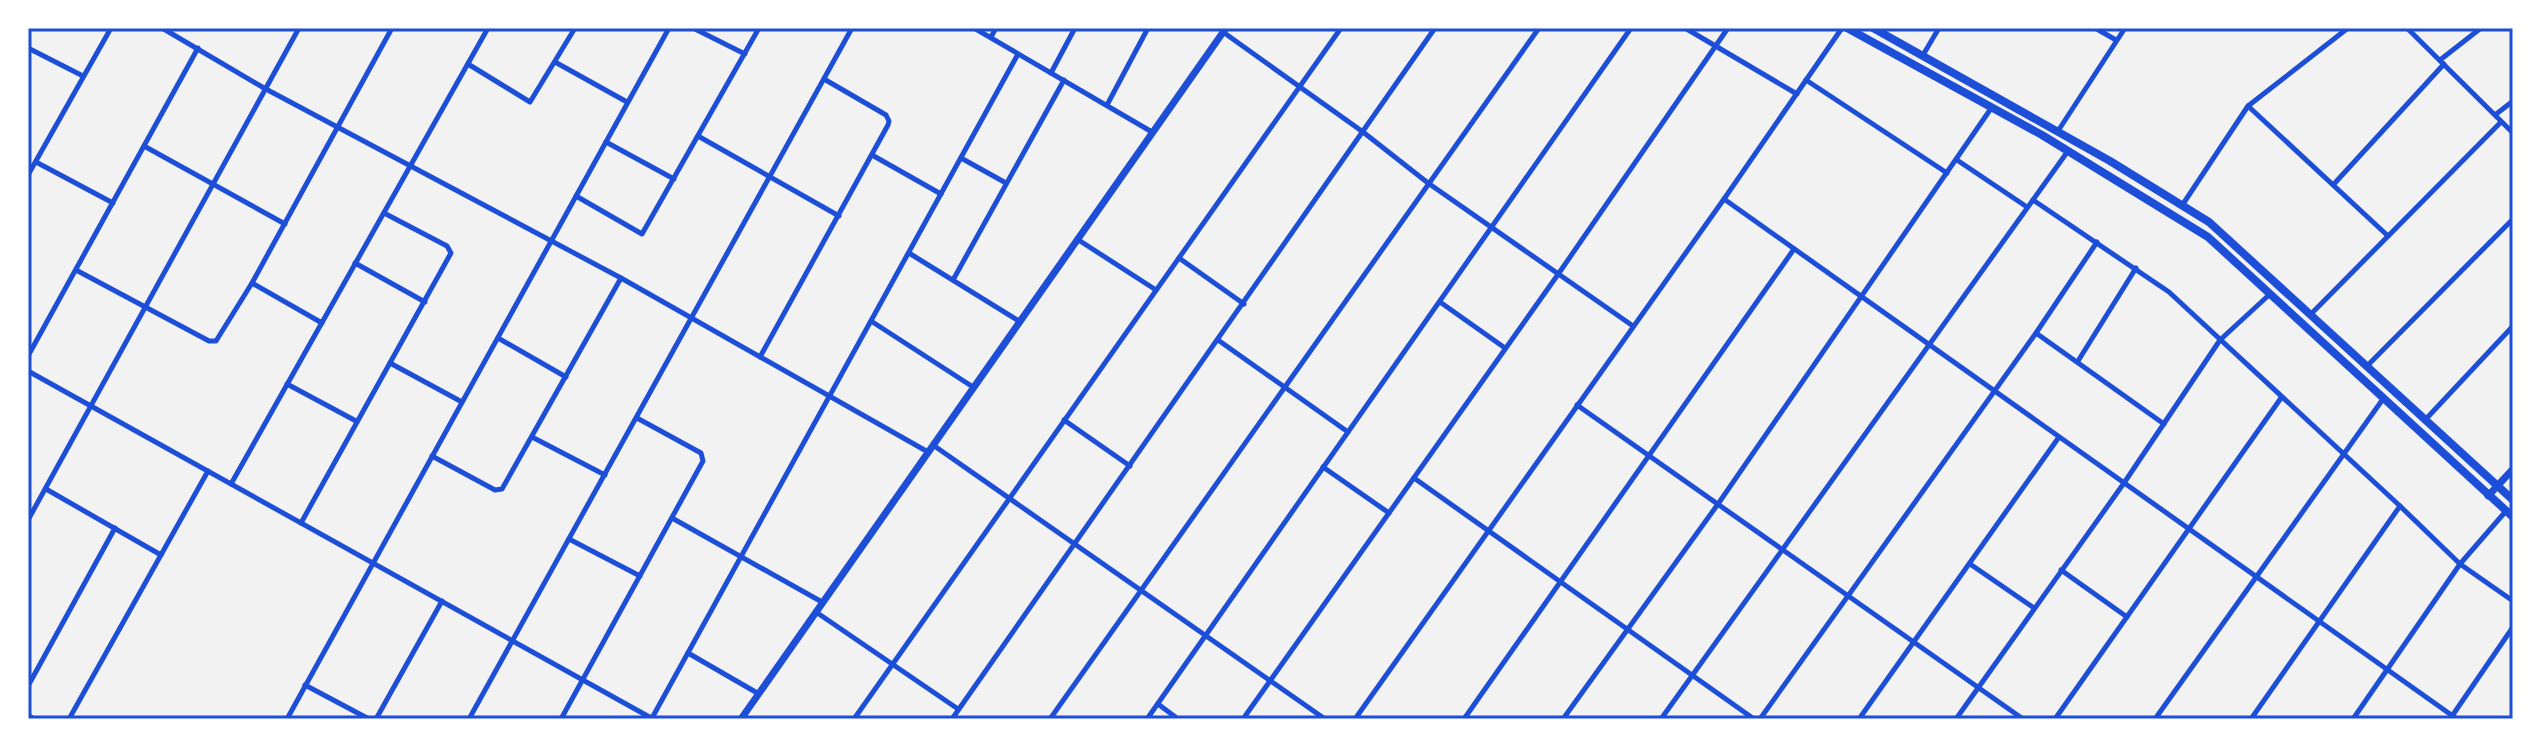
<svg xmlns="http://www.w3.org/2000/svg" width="2541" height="747" font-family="'Exo 2',sans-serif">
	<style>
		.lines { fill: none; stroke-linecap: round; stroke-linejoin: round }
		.minor { stroke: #1d4ed8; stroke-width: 5 }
		.tertiary { stroke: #1d4ed8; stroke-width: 7 }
		.secondary { stroke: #1d4ed8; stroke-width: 8 }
		.neatline { fill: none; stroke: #1d4ed8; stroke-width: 3 }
	</style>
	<rect width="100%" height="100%" fill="#f2f2f2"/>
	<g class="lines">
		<g class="minor">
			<path d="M162,28L264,88L621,278L928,452"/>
			<path d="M693,28L745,54"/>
			<path d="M974,28L1152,132"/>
			<path d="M1685,28L1797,94"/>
			<path d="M2095,28L2116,40"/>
			<path d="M2407,28L2513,133"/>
			<path d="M1223,32L1363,132L1428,183L1633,326"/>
			<path d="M991,37L996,28"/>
			<path d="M28,48L83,76"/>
			<path d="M1923,55L1939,28"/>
			<path d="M2440,60L2481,28"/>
			<path d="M555,62L627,102"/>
			<path d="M468,64L530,102L575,28"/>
			<path d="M1051,73L1075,28"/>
			<path d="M1806,80L1947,173"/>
			<path d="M1107,105L1148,28"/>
			<path d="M2248,106L2388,236"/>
			<path d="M2495,115L2513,101"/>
			<path d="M2058,131L2125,28"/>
			<path d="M698,136L839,216"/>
			<path d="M606,142L674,179"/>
			<path d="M144,146L285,224"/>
			<path d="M872,155L941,194"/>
			<path d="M961,158L1006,183"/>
			<path d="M1957,160L2027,207"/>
			<path d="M36,162L113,203"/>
			<path d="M28,175L111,28"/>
			<path d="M2333,185L2444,64"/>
			<path d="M576,196L642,234L759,28"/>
			<path d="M1724,199L2457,719"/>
			<path d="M2033,200L2169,292L2400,506L2251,719"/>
			<path d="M2183,204L2248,106L2348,28"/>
			<path d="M1077,239L1156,290"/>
			<path d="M909,253L1019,321"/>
			<path d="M1179,258L1244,304"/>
			<path d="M355,263L425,302"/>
			<path d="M76,270L209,341H216L252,283L392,28"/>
			<path d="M953,280L1064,80"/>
			<path d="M252,283L322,323"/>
			<path d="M1440,302L1505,348"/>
			<path d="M2311,314L2501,122"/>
			<path d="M871,321L973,387"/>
			<path d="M2036,333L2164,424"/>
			<path d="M498,338L566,377"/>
			<path d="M1218,340L1348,432"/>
			<path d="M28,356L198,48"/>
			<path d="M760,357L888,125L889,121L886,115L824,79"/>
			<path d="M2078,361L2136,268"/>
			<path d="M390,363L462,402"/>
			<path d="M2367,366L2513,219"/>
			<path d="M28,371L653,719"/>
			<path d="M287,384L356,421"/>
			<path d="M1577,405L2023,719"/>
			<path d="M1064,420L1130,466"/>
			<path d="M2425,420L2513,326"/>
			<path d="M532,437L605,475"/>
			<path d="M933,445L1325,719"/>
			<path d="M432,456L495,490L502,489L621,278"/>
			<path d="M1323,467L1389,513"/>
			<path d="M1414,478L1754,719"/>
			<path d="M231,484L488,28"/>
			<path d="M46,489L161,555"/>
			<path d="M2400,506L2460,564L2513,601"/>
			<path d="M672,518L822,602"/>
			<path d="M28,520L299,28"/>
			<path d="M301,523L451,253L447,246L384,213"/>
			<path d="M569,539L640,576"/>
			<path d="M1970,564L2034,608"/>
			<path d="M2061,570L2127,617"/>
			<path d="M816,612L958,709"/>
			<path d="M688,653L759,694"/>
			<path d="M305,685L369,719"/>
			<path d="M28,686L115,528"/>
			<path d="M1158,704L1178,719"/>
			<path d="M28,715L34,719"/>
			<path d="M652,718L1018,54"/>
			<path d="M69,719L208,471"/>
			<path d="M287,719L669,28"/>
			<path d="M376,719L442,601"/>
			<path d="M469,719L852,28"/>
			<path d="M561,719L703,461L701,453L637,418"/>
			<path d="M854,719L1341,28"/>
			<path d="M952,719L1435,28"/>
			<path d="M1050,719L1539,28"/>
			<path d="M1147,719L1631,28"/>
			<path d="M1243,719L1559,273L1728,28"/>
			<path d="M1355,719L1724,199L1842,28"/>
			<path d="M1464,719L1794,249"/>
			<path d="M1563,719L1718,504L1992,107"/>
			<path d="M1661,719L2068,151"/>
			<path d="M1760,719L2036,333L2097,242"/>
			<path d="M1859,719L2059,437"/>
			<path d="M1956,719L2124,483L2220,340L2270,294"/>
			<path d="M2055,719L2281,398"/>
			<path d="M2155,719L2383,399"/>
			<path d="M2353,719L2460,564L2506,511"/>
			<path d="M2450,719L2513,627"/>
		</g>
		<g class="tertiary">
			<path d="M2488,496L2513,469"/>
			<path d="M741,719L1226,28"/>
		</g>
		<g class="secondary">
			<path d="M1847,28L2042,135L2208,237L2513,517"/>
			<path d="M1873,28L2110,161L2209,222L2513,500"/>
		</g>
	</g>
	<rect width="2541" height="747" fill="none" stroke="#ffffff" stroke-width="60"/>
	<rect x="30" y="30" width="2481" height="687" class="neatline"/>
</svg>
